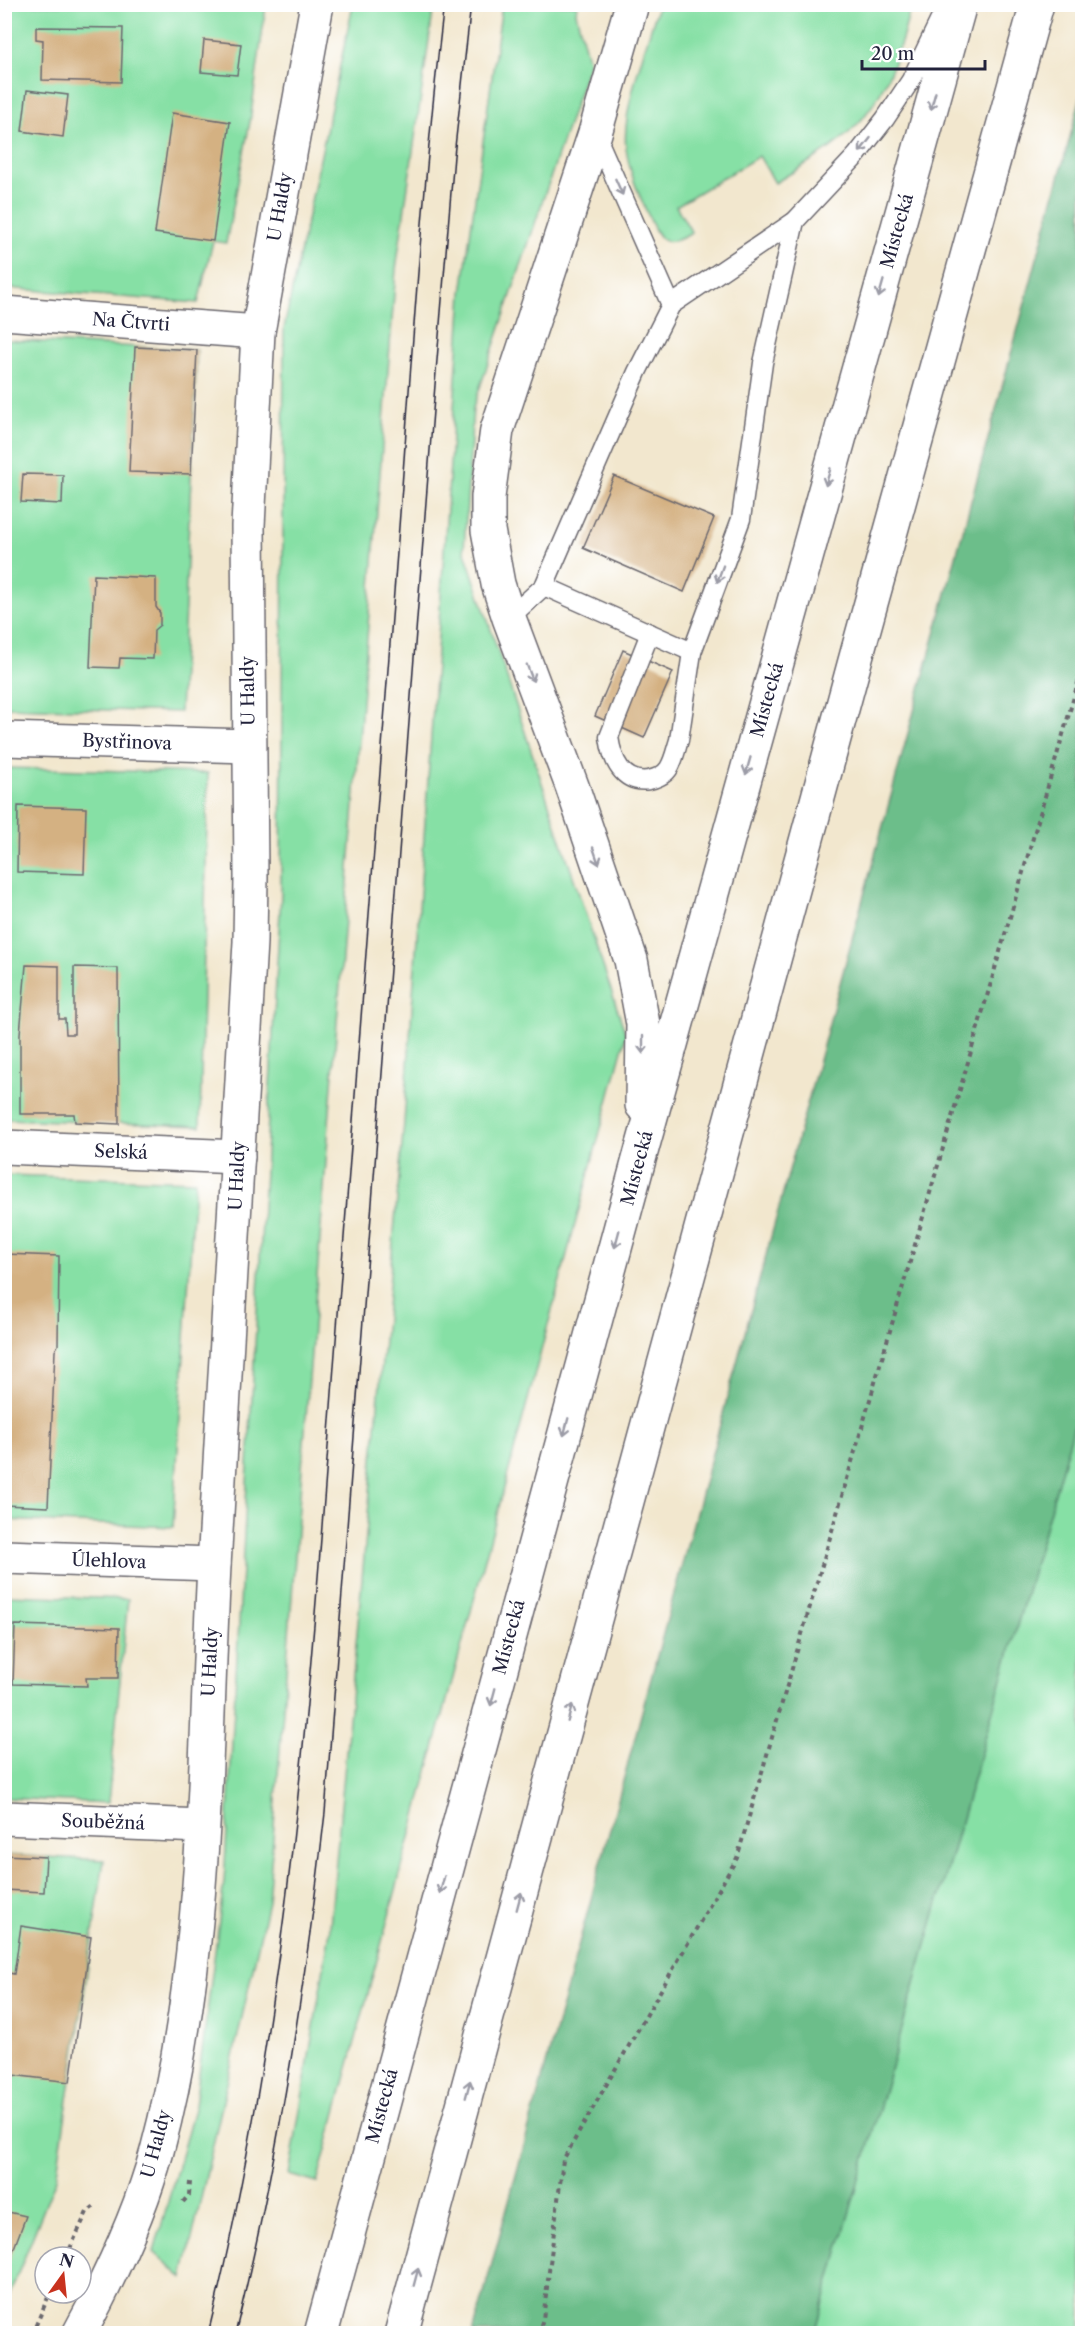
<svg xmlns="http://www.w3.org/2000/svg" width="1087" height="2338" font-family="'Libre Caslon Text',serif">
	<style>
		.green { fill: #86e0a5; stroke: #548170; stroke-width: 1.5 }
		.forest { fill: #6cbe8a; stroke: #477062; stroke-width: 1.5 }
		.building { fill: #d4b182 }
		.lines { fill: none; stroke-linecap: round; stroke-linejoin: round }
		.lane-casing { stroke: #6b676e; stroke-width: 21 }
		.street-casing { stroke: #6b676e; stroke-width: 36 }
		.highway-casing { stroke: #6b676e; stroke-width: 36 }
		.path { stroke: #6b676e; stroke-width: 4; stroke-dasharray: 4.5 4.5; stroke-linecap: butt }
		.lane { stroke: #fff; stroke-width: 18 }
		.street { stroke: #fff; stroke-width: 33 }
		.highway { stroke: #fff; stroke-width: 33 }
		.tram { stroke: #22223b; stroke-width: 1.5 }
		.oneway { stroke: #9c9ca7 }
		.labels { text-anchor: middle; stroke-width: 4.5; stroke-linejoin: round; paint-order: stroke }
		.street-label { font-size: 18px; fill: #22223b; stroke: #fff }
	</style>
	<rect width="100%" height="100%" fill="#fff"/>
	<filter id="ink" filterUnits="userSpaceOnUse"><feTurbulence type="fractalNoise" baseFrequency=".0167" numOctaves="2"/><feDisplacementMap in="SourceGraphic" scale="12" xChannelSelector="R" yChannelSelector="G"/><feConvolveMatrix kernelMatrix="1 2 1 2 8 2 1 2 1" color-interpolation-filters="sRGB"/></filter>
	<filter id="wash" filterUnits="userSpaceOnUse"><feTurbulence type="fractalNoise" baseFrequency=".008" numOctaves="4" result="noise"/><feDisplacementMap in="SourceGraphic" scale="24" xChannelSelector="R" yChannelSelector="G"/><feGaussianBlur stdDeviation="1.35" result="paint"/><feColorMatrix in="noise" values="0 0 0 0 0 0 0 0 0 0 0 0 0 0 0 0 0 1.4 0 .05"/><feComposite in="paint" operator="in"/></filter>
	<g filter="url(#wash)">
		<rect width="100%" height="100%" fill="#f2e7ce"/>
		<g class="green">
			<path d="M4,5H266L250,122L226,243L213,241L198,303L5,288Z"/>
			<path d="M353,5H434L396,269L268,1902L183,2278L154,2252L195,2105L224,1882L281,894L284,328Z"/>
			<path d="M502,5H577L576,13L589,63L473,408L464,549L626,1035L317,2183L289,2175L329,1937L404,1123L462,293Z"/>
			<path d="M658,5V4L911,5C902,44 890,85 863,118C840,146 805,164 775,183L759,156L676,206L692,233C666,248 660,244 649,217C639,195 629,172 626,148C621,111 648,42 658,5Z"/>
			<path d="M5,340L197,350L180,712L5,707Z"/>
			<path d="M5,768L208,773L200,1126L5,1119Z"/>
			<path d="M5,1175L195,1181L173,1527L5,1520Z"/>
			<path d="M1082,1398V2333H815Z"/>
			<path d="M5,1595L128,1599L108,1803L5,1798Z"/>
			<path d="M5,1855L104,1860L56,2179L5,2306Z"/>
		</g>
		<path class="forest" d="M1082,93V1398L815,2333H473Z"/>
		<g id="blocks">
			<g class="building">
				<path d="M36,27L123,28L121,82L42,80L43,40L36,39Z"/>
				<path d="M204,40L241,44L237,75L201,72Z"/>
				<path d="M27,90L68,95L63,137L22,131Z"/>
				<path d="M172,113L230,122L213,241L155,233Z"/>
				<path d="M135,347L197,350L191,474L129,472Z"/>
				<path d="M23,474L63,475L62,504L21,502Z"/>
				<path d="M614,476L714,518L684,592L583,548Z"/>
				<path d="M94,575L156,578V607L160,613V625L154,630L153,659L120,658L119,668L90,667Z"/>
				<path d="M623,650L673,672L644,738L595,716Z"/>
				<path d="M18,806L86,808L84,874L17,872Z"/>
				<path d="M26,965L59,966V1019H65L66,1034H74V967L118,968L119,1124L75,1122L74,1114H20V1034Z"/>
				<path d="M4,1254L59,1256L58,1345L55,1351L48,1507L4,1505Z"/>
				<path d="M15,1625L119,1628L118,1678H86L87,1686L13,1684Z"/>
				<path d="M4,1855L46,1857L44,1892L4,1890Z"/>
				<path d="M21,1926L91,1937L70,2082L4,2074V1972L14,1974Z"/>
				<path d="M4,2211L26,2216L5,2272H4Z"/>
			</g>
		</g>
	</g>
	<g filter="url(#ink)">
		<use href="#blocks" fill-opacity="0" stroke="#6b676e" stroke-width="1.5"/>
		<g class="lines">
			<g class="lane-casing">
				<g id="lane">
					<path d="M595,133L671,305"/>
					<path d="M544,586L692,652"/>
					<path d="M509,618L544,586L637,372L671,305L795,221L856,156L885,119L911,80L946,7"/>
					<path d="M650,633L609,737C612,759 622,784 649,780C657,778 665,775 669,768C674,760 676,749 679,740L692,652L741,519L763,363L795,221"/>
				</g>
			</g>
			<g class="street-casing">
				<g id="street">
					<path d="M4,313L258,332"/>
					<path d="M4,739L249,746"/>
					<path d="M4,1147L238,1157"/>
					<path d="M4,1557L214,1564"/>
					<path d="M4,1818L202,1826"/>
					<path d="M79,2334C110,2277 140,2214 157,2151C208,1961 204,1760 214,1566C225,1358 237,1150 250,942L251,877L248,526L258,332L317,4"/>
				</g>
			</g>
			<g class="highway-casing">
				<g id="highway">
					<path d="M632,4L595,133L497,430L488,497V530L498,584L509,618L572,786L631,960L643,1024L642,1105"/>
					<path d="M321,2334L638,1163L960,4"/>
					<path d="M401,2334L858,650L1037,4"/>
				</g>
			</g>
			<g class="path">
				<path d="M183,2202L189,2195L190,2182"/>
				<path d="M66,2257L87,2212L97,2204"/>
				<path d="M32,2334L50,2293"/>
				<path d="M538,2334L543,2319L563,2160L737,1858L1082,669"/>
			</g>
			<use href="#lane" class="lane"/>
			<use href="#street" class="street"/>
			<use href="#highway" class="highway"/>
			<g class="tram">
				<path d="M208,2334C287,2016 310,1692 334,1366C353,1104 375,842 395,579C410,388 421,195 444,4"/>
				<path d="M235,2334C278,2162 305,1988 325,1813L436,372L454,156L471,4"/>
			</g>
		</g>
		<defs><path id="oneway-shaft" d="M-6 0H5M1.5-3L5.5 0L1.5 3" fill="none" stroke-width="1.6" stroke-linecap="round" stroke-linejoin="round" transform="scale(1.5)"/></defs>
		<g class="oneway">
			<use href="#oneway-shaft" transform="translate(933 101) rotate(106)"/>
			<use href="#oneway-shaft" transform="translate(865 145) rotate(128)"/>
			<use href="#oneway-shaft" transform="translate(619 187) rotate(66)"/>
			<use href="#oneway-shaft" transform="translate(881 289) rotate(106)"/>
			<use href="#oneway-shaft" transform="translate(828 477) rotate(106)"/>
			<use href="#oneway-shaft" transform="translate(720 574) rotate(110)"/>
			<use href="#oneway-shaft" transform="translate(530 673) rotate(69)"/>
			<use href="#oneway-shaft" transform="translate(748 766) rotate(106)"/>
			<use href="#oneway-shaft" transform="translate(596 856) rotate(71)"/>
			<use href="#oneway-shaft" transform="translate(643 1045) rotate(90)"/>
			<use href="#oneway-shaft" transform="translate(617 1239) rotate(105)"/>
			<use href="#oneway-shaft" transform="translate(566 1427) rotate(105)"/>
			<use href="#oneway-shaft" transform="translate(493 1697) rotate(105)"/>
			<use href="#oneway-shaft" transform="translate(570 1713) rotate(-75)"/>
			<use href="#oneway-shaft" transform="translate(442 1885) rotate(105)"/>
			<use href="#oneway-shaft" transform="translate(519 1901) rotate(-75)"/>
			<use href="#oneway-shaft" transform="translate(468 2089) rotate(-75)"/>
			<use href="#oneway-shaft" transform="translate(416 2277) rotate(-75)"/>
		</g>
	</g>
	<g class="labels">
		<g class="street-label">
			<text transform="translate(280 207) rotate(-80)" y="6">U Haldy</text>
			<text transform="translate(897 231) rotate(-74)" y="6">Místecká</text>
			<text transform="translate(131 322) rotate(4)" y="6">Na Čtvrti</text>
			<text transform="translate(248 691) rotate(-91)" y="6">U Haldy</text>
			<text transform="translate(767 700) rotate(-74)" y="6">Místecká</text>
			<text transform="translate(127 742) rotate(2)" y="6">Bystřinova</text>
			<text transform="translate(121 1152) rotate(2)" y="6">Selská</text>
			<text transform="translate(637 1168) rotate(-75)" y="6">Místecká</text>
			<text transform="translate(237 1176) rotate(-87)" y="6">U Haldy</text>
			<text transform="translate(109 1561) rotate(2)" y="6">Úlehlova</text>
			<text transform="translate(509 1637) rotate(-75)" y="6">Místecká</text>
			<text transform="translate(210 1662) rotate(-87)" y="6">U Haldy</text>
			<text transform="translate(103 1822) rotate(2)" y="6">Souběžná</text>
			<text transform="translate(382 2106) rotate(-75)" y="6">Místecká</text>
			<text transform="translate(156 2144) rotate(-75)" y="6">U Haldy</text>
		</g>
	</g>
	<rect width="1087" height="2338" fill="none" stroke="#fff" stroke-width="24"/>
	<g transform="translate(63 2275) rotate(15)"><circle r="28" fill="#ffffff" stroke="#a7a7b1" stroke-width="1.5"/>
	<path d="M0-4.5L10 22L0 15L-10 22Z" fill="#c8321e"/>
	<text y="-9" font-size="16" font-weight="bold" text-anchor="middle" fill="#22223b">N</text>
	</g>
	<path d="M862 60v9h123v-9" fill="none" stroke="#22223b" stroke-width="3"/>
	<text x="871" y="60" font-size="18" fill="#22223b" stroke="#ffffff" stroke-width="4.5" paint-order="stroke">20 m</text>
</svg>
